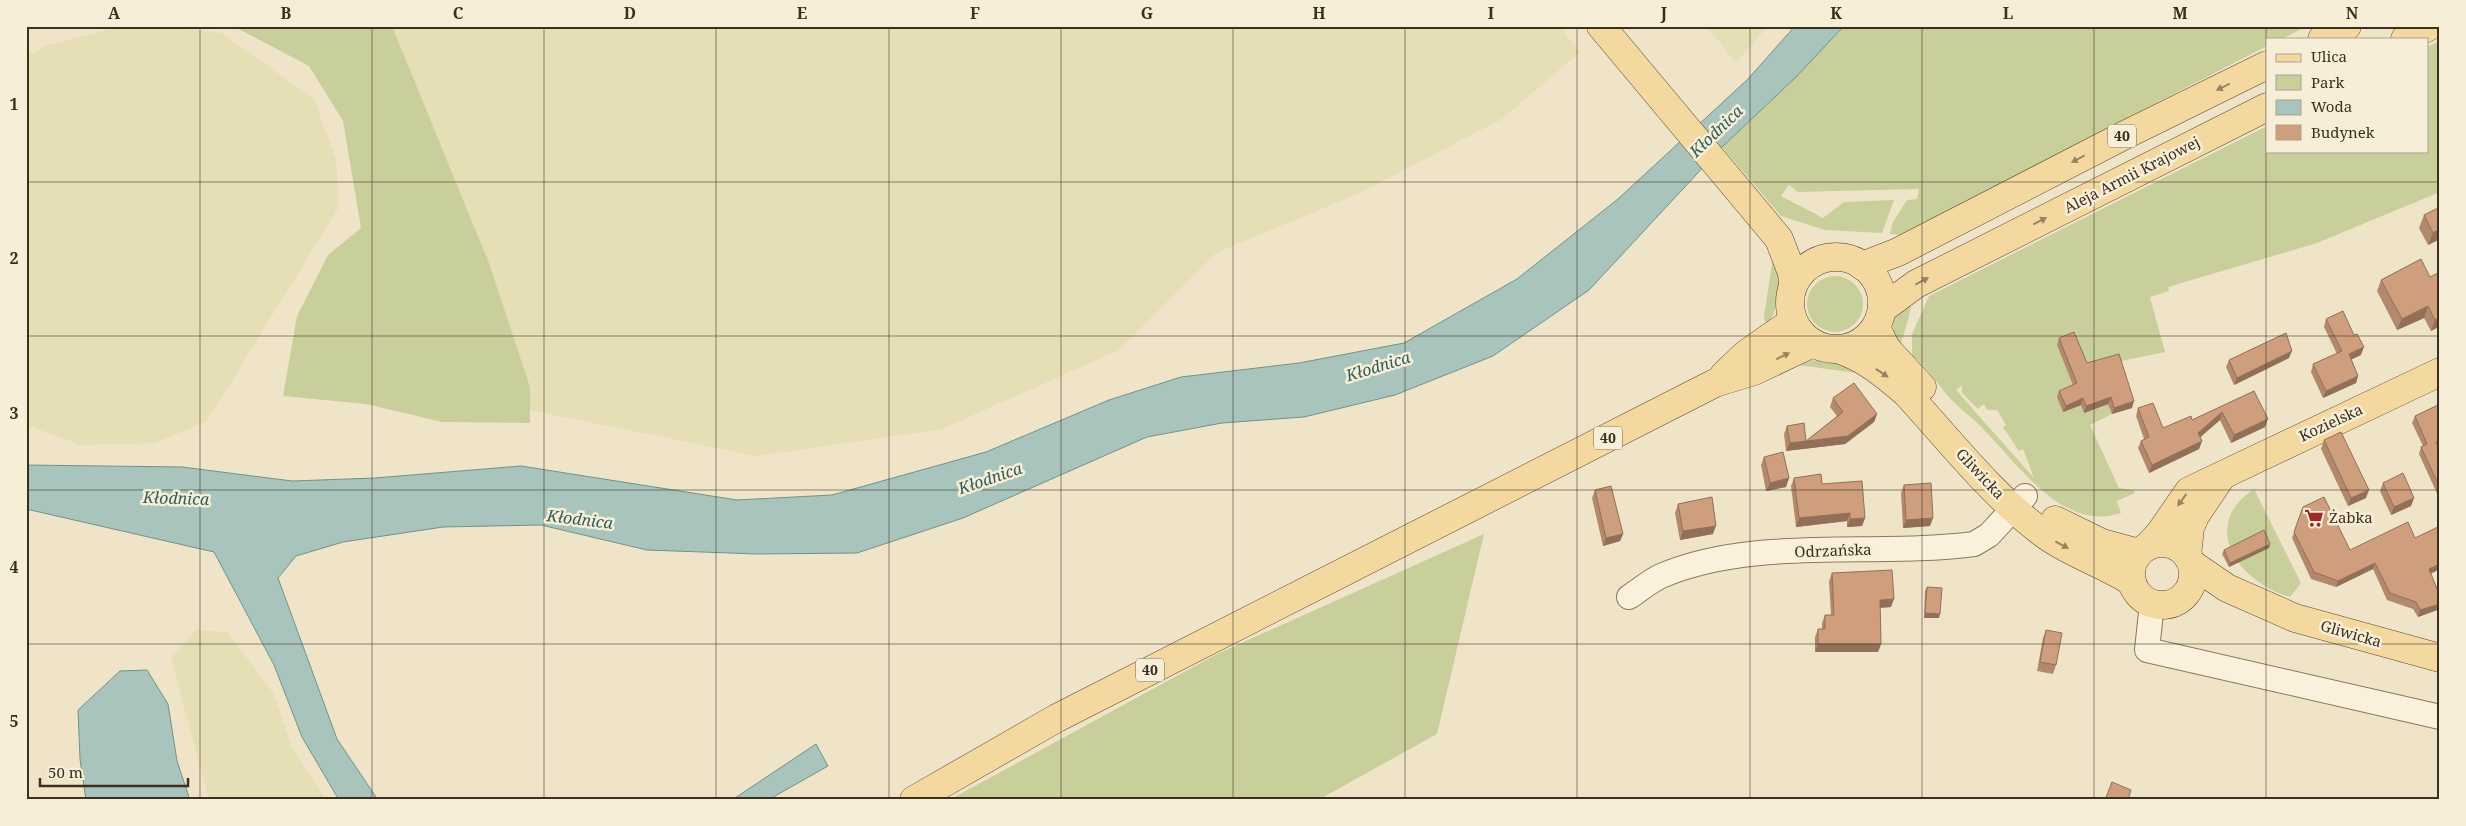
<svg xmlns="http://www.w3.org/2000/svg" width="2466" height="826" font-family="'Noto Serif',serif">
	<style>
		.farmland { fill: #e6deb5 }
		.green { fill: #c9cf9b; fill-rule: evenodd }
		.water { fill: #a9c4bc; stroke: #6f938a }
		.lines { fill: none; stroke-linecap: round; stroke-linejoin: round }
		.minor-casing { stroke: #8d765c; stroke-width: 26 }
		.major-casing { stroke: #5b4430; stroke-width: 29 }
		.minor { stroke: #faf1dc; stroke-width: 24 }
		.major { stroke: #f3d9a0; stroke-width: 28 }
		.wall { fill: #b2896c }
		.shaded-wall { fill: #916f58 }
		.building { fill: #cf9f7d; stroke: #916f58 }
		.oneway { fill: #988460 }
		.grid { fill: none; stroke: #3d2e20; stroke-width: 1; stroke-opacity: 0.55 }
		.labels { text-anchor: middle; stroke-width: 5; stroke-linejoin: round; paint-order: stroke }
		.shield { fill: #f7eed8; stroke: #756857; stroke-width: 1 }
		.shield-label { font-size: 14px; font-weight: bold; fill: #3d2e20 }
		.street-label { font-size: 15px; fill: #3d2e20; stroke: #f7eed8 }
		.poi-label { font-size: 15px; fill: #3d2e20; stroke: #f7eed8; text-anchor: start }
		.water-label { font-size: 16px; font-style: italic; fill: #2f5d5a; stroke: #f7eed8 }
		.neatline { fill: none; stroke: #3d2e20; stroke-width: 2 }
		.grid-label { font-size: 16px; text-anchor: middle; font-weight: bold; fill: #3d2e20 }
	</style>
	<rect width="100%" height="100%" fill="#f0e4c8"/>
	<g class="farmland">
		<path d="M123,26H161L222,33L314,99L336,159L339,207L207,421L155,443L81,445L26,425V56L48,45Z"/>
		<path d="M392,26H1559L1580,52L1502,119L1362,192L1216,253L1119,350L942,429L756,456L529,410L530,387L489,263Z"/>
		<path d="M1707,26H1768L1736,63Z"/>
		<path d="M196,630L227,632L274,694L292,748L326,800H209L171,658Z"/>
	</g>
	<g class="green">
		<path d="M233,26H392L489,263L530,387V423L442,422L366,404L283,396L297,316L328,255L361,228L343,121L309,66Z"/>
		<path d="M1844,26H2307L2282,39H2267V46L1900,235L1890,234L1893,222L1907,200L1917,199L1919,189L1798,192L1789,185L1781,196L1823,218L1844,202L1894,200L1882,233L1825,230L1781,216L1722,147L1790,83Z"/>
		<path d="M2440,41V192L2317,243L2168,287L2169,291L2150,297L2165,352L2098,366L2112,414L2090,425L2119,488L2133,490L2135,493L2117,501L2121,513C2064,532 2021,468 1986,432C1974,418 1959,409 1947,395C1940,386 1921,360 1912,356V334L1929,296L2267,126V151H2427V47ZM1962,385V393L1978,409L1984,404L1987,410H1997L2006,425L2003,427L2019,451L2023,449L2034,478L1956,390Z"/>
		<path d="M1773,258L1780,266C1779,285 1779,312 1766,326L1764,316Z"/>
		<circle cx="1835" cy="304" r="28"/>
		<path d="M1911,304C1912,310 1902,339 1900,347C1894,334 1891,327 1895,313Z"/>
		<path d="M1801,359L1859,365L1873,375L1797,365Z"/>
		<path d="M2254,489L2301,583L2290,597C2239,583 2198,526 2254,489Z"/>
		<path d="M1484,534L1437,734L1318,800H949L1217,654Z"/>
	</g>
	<g class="water">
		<path d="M1795,26H1844L1795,78L1722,147L1589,290L1493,356L1395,395L1304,417L1222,423L1147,437L963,518L857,553L757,554L647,550L541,525L443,527L343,542L296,556L278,578L337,739L378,800H339L302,737L274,665L214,552L26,509V465L182,467L292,481L375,478L521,466L737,500L832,495L986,452L1109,400L1181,377L1299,363L1404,343L1517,279L1618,199L1748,79Z"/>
		<path d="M147,670L168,704L177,761L190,800H86L80,759L78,710L120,671Z"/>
		<path d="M816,744L828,766L768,800H732Z"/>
	</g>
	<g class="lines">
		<g class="minor-casing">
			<g id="minor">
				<path d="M1629,597C1640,590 1650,581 1661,576C1753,536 1874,557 1974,544L1989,535L2025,496"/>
				<path d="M2152,603L2147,650L2440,717"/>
			</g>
		</g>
		<g class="major-casing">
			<g id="major">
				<path d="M1601,26L1779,239L1792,273L1793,284"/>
				<path d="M2322,39L2347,26"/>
				<path d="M2405,39L2430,26"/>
				<circle cx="1836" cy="303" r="46"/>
				<path d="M1862,266L1898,252L2123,136L2267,65"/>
				<path d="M1882,309L1916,284L2267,107"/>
				<path d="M1876,327L1886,348L1922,387"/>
				<path d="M1840,350C1865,358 1886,376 1906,393C1951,442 1994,498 2048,537C2074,555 2106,565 2132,582"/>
				<path d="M1724,375L1746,354L1793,321"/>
				<path d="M2055,520L2102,543L2139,553"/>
				<circle cx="2162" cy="574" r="31"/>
				<path d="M2148,546L2160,533L2189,491L2440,372"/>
				<path d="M2187,556L2190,528L2195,516L2222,476"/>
				<path d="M2192,564L2227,588L2295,618L2440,658"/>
				<path d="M914,800L1057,718L1715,383L1754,371L1813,343"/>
			</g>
		</g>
		<use href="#minor" class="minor"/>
		<use href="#major" class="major"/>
	</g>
	<g class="wall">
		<path d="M2440,207V239L2428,245L2419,228L2424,215Z"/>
		<path d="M2421,259L2440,326L2431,331L2424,318L2397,330L2377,291L2381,280Z"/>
		<path d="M2326,319L2361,355L2351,359L2358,376L2356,383L2323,398L2311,372L2313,364L2337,354L2324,327Z"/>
		<path d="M2059,338L2087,363L2132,408L2112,414L2108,404L2084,413L2081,405L2063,412L2057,397L2059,391L2073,385L2057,345Z"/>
		<path d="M2289,358L2234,385L2226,367L2229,360Z"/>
		<path d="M2254,391L2265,427L2231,443L2220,420L2200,437L2202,441L2199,449L2149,473L2138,448L2141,441L2144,439L2136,416L2138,408L2163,428L2192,420Z"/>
		<path d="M1833,398L1877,414L1874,422L1845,444L1786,451L1784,434L1787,426L1806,441L1837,416L1830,407Z"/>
		<path d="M2440,404V446L2438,447L2440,451V500L2419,454L2421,447L2423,446L2412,423L2415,416Z"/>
		<path d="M2324,440L2366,498L2348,506L2321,449Z"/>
		<path d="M1764,457L1789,478L1786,487L1766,491L1761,465Z"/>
		<path d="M1794,478L1822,484L1865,518L1862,526L1847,527V521L1796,527L1791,486Z"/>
		<path d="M2383,483L2414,498L2411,506L2391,515L2380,491Z"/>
		<path d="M1904,485L1930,526L1903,528L1901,493Z"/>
		<path d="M1595,490L1623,534L1620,541L1603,546L1592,498Z"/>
		<path d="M1678,504L1713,534L1680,540L1675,513Z"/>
		<path d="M2303,507L2350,550L2415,538L2440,569L2430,574L2440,596V609L2418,617L2413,609L2387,600L2373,569L2336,587L2311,579L2292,538Z"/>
		<path d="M2270,544L2269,548L2229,567L2222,554L2224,550Z"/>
		<path d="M1832,573L1891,607L1880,608L1881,644L1878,652H1815V637L1818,629H1822V623L1825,615H1831L1829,581Z"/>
		<path d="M1927,587L1939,618H1924L1925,591Z"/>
		<path d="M2046,630L2056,665L2053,674L2037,671L2043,638Z"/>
	</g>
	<g class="shaded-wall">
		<path d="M2440,229V239L2428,245L2433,233Z"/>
		<path d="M2428,306L2424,318L2397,330L2402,319Z"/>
		<path d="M2440,317V326L2431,331L2435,320Z"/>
		<path d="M2364,347L2361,355L2346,362L2349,354Z"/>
		<path d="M2292,351L2289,358L2234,385L2237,378Z"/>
		<path d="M2358,376L2356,383L2323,398L2326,391Z"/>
		<path d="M2111,397L2108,404L2084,413L2086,406Z"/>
		<path d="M2083,398L2081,405L2063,412L2066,406Z"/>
		<path d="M2134,401L2132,408L2112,414L2114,408Z"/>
		<path d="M2222,412L2220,420L2196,441L2198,433Z"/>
		<path d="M1877,414L1874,422L1845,444L1786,451L1790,443L1848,436Z"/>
		<path d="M2268,419L2265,427L2231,443L2234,435Z"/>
		<path d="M2440,440V446L2433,449L2436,442Z"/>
		<path d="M2202,441L2199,449L2149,473L2152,465Z"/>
		<path d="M1789,478L1786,487L1766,491L1770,483Z"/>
		<path d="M2369,490L2366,498L2348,506L2351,498Z"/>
		<path d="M2414,498L2411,506L2391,515L2394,507Z"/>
		<path d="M1850,513L1847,521L1796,527L1799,518Z"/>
		<path d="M1865,518L1862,526L1847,527L1850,519Z"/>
		<path d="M1933,518L1930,526L1903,528L1906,520Z"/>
		<path d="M1716,526L1713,534L1680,540L1683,531Z"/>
		<path d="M1623,534L1620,541L1603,546L1606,538Z"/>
		<path d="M2270,544L2269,548L2229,567L2230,563Z"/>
		<path d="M2375,563L2373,569L2336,587L2338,581Z"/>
		<path d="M2440,564V569L2426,576L2429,569Z"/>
		<path d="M1894,599L1891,607L1877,608L1880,600Z"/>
		<path d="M2440,604V609L2418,617L2420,610Z"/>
		<path d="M1925,613L1940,614L1939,618H1924Z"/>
		<path d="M1818,644H1881L1878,652H1815Z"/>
	</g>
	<g class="building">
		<path d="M2440,207V229L2433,233L2424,215Z"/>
		<path d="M2421,259L2430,277L2440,272V317L2435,320L2428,306L2402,319L2381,280Z"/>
		<path d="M2343,311L2354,335L2357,334L2364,347L2349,354L2358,376L2326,391L2313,364L2342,351L2326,319Z"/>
		<path d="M2074,332L2087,363L2119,354L2134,401L2114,408L2111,397L2086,406L2083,398L2066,406L2059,391L2077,383L2059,338Z"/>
		<path d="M2286,333L2292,351L2237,378L2229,360Z"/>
		<path d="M1854,383L1877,414L1848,436L1790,443L1787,426L1804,423L1806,441L1843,412L1833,398Z"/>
		<path d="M2254,391L2268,419L2234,435L2222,412L2198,433L2202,441L2152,465L2141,441L2149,437L2138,408L2153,403L2163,428L2191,416L2192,420Z"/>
		<path d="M2440,404V440L2436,442L2440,451V488L2421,447L2427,444L2415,416Z"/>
		<path d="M2341,432L2369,490L2351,498L2324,440Z"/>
		<path d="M1783,452L1789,478L1770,483L1764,457Z"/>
		<path d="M2403,473L2414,498L2394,507L2383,483Z"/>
		<path d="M1821,474L1822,484L1862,481L1865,518L1850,519V513L1799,518L1794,478Z"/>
		<path d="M1931,483L1933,518L1906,520L1904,485Z"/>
		<path d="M1611,486L1623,534L1606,538L1595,490Z"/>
		<path d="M1712,497L1716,526L1683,531L1678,504Z"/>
		<path d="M2324,497L2350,550L2408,522L2415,538L2440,526V564L2429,569L2440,596V604L2420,610L2416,602L2390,593L2375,563L2338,581L2314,572L2294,532L2303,507Z"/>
		<path d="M2264,530L2270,544L2230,563L2224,550Z"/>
		<path d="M1892,570L1894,599L1880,600L1881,644H1818V629H1825V615H1834L1832,573Z"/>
		<path d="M1927,587L1942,588L1940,614L1925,613Z"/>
		<path d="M2046,630L2062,633L2056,665L2040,662Z"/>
		<path d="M2112,782L2131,790L2128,800H2105Z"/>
	</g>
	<defs><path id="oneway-solid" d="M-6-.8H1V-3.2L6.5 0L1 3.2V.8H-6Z" transform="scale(1.25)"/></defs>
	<g class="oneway">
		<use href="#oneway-solid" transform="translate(2223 87) rotate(154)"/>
		<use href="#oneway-solid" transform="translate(2078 159) rotate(152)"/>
		<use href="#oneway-solid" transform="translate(2040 221) rotate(-27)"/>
		<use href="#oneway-solid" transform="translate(1922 281) rotate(-28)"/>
		<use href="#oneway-solid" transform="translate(1783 356) rotate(-26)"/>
		<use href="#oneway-solid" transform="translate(1882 373) rotate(34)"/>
		<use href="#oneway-solid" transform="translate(2182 500) rotate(126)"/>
		<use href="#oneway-solid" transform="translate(2062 545) rotate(28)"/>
	</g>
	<path class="grid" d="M200,26V800M372,26V800M544,26V800M716,26V800M889,26V800M1061,26V800M1233,26V800M1405,26V800M1577,26V800M1750,26V800M1922,26V800M2094,26V800M2266,26V800M26,182H2440M26,336H2440M26,490H2440M26,644H2440"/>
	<defs>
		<g id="supermarket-bare" transform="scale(1.5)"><path d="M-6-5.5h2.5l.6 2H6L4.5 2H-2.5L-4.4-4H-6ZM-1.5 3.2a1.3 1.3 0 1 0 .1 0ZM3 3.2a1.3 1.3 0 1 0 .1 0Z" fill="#9e2a2b" stroke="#f7eed8" stroke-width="2.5" paint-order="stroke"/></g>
	</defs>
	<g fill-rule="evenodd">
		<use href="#supermarket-bare" x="2314" y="518"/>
	</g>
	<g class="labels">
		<g class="shield">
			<rect x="2108" y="124.5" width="28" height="23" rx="4"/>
			<rect x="1594" y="426.5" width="28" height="23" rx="4"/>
			<rect x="1136" y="658.5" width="28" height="23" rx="4"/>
		</g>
		<g class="shield-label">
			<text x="2122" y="141">40</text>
			<text x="1608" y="443">40</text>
			<text x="1150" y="675">40</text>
		</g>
		<g class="street-label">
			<text transform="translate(2132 175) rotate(-27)" y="5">Aleja Armii Krajowej</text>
			<text transform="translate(2331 423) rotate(-25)" y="5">Kozielska</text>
			<text transform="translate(1980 474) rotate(47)" y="5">Gliwicka</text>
			<text transform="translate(1833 551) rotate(-2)" y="5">Odrzańska</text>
			<text transform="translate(2351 634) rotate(16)" y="5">Gliwicka</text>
		</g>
		<g class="poi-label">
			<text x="2329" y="523">Żabka</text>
		</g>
		<g class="water-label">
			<text transform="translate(1716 131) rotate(-44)" y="6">Kłodnica</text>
			<text transform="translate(1378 366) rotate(-17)" y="6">Kłodnica</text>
			<text transform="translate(990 478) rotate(-19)" y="6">Kłodnica</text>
			<text transform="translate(176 498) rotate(2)" y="6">Kłodnica</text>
			<text transform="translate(580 519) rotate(7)" y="6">Kłodnica</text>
		</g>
	</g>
	<rect width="2466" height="826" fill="none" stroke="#f7eed8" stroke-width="55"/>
	<rect x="2266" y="38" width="162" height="115" fill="#f7eed8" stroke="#ada18e"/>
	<rect x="2276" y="54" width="25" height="8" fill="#f3d9a0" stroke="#ada18e"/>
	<text x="2311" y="62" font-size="15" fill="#3d2e20">Ulica</text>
	<rect x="2276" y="75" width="25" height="15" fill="#c9cf9b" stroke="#ada18e"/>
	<text x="2311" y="88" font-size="15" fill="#3d2e20">Park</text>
	<rect x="2276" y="100" width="25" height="15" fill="#a9c4bc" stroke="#ada18e"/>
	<text x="2311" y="112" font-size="15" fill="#3d2e20">Woda</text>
	<rect x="2276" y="125" width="25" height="15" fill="#cf9f7d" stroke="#ada18e"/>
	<text x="2311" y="138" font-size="15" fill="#3d2e20">Budynek</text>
	<path d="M40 778v8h148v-8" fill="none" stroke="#3d2e20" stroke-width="2.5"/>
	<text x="48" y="778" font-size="15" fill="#3d2e20" stroke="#f7eed8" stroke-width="4" paint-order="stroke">50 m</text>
	<rect x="28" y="28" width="2410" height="770" class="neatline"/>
	<g class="grid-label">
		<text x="114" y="19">A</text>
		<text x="286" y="19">B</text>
		<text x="458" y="19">C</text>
		<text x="630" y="19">D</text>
		<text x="802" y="19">E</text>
		<text x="975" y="19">F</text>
		<text x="1147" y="19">G</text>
		<text x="1319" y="19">H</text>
		<text x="1491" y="19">I</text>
		<text x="1664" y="19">J</text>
		<text x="1836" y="19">K</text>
		<text x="2008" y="19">L</text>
		<text x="2180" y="19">M</text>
		<text x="2352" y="19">N</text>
		<text x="14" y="110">1</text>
		<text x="14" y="264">2</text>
		<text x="14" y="419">3</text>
		<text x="14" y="573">4</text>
		<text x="14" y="727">5</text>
	</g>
</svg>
